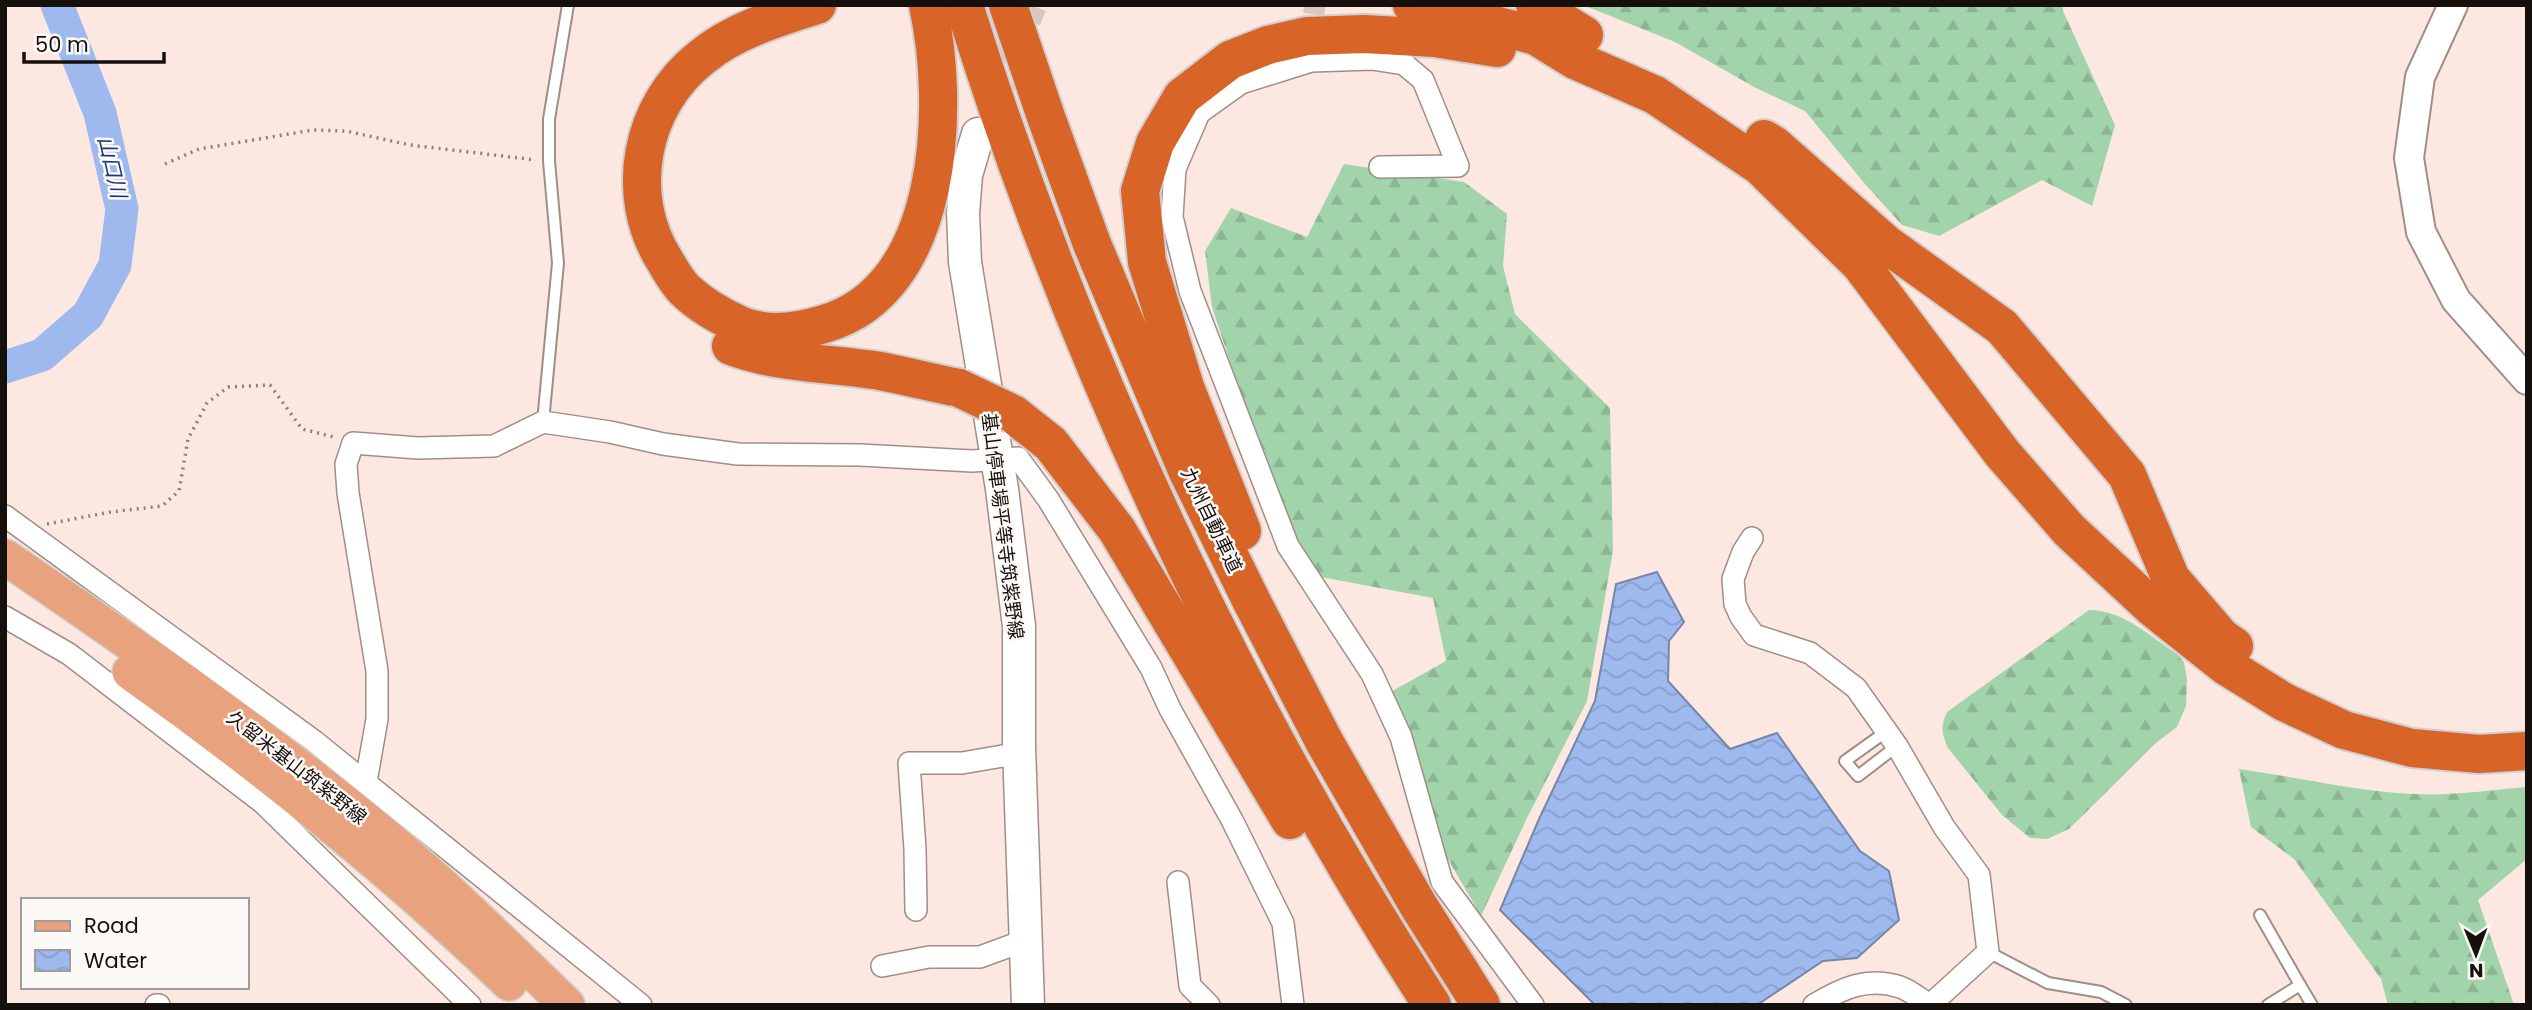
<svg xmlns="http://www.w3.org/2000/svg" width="2532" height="1010" font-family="Poppins,'Noto Sans JP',sans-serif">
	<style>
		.forest { fill: url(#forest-firs) }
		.water { fill: url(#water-waves); stroke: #7486aa; stroke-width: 2 }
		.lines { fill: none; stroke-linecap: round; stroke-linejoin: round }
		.river { stroke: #9db9ee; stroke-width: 33 }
		.minor-tunnel { stroke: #dac8c0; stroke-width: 21; stroke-dasharray: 21 10; stroke-linecap: butt }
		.secondary-tunnel { stroke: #dac8c0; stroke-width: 32; stroke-dasharray: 32 16; stroke-linecap: butt }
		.service-casing { stroke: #a08e86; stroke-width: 14 }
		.minor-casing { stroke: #a08e86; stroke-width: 24 }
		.tertiary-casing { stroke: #a08e86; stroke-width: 32 }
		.secondary-casing { stroke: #a08e86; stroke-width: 35 }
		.primary-casing { stroke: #d0cfcf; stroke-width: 38 }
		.motorway-casing { stroke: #d0cfcf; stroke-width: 42 }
		.path { stroke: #8d807b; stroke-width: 3.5; stroke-dasharray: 2 5; stroke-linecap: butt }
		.service { stroke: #fff; stroke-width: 10 }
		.minor { stroke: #fff; stroke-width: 21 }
		.tertiary { stroke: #fff; stroke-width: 28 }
		.secondary { stroke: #fff; stroke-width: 32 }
		.primary { stroke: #e8a27d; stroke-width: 35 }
		.motorway { stroke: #d86427; stroke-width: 38 }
		.motorway-bridge-casing { stroke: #d0cfcf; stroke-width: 42; stroke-linecap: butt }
		.motorway-bridge { stroke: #d86427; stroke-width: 38 }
		.labels { text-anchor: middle; stroke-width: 5; stroke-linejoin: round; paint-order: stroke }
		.street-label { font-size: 19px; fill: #16100d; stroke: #fdf9f7 }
		.water-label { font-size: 21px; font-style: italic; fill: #1c3977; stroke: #fdf9f7 }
	</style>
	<defs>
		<pattern id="forest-firs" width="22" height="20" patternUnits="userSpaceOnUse" patternTransform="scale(1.75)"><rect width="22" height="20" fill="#a2d4ac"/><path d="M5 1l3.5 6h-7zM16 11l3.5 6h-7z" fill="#8bb593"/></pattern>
		<pattern id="water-waves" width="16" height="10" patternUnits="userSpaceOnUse" patternTransform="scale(1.75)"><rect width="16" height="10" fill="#9db9ee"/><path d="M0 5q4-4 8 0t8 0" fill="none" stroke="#869ecb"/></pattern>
	</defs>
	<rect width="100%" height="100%" fill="#fce8e0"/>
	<g class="forest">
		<path d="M1583,5H2063V11L2115,125L2092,206L2042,180L1939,236L1902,225L1865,184L1805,111L1756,88L1675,42Z"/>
		<path d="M1344,164L1464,182L1507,214L1503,266L1515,314L1610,408L1613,551L1587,701L1527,818L1481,916L1431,830L1387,694L1446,661L1433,598L1310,575L1232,368L1212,307L1205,251L1231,208L1307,237Z"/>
		<path d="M2089,610C2123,610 2150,636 2178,655L2184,662L2187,680L2186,706L2177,727L2156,743L2069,829L2047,839L2030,838L2002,815L1948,748C1942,734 1940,726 1947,712Z"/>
		<path d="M2239,769C2298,777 2354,791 2414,794C2451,796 2490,790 2527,787V859L2478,900L2514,1005H2388L2381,979L2294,859L2251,827Z"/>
	</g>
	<path class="water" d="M1657,572L1684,622L1669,641L1668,681L1730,749L1777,733L1860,851L1889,871L1899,920L1857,958L1823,961L1757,1005H1595L1500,910L1539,819L1595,701L1616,584Z"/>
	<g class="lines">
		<path class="river" d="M5,367L42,355L88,315L115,265L122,209L100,113L57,5"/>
		<path class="minor-tunnel" d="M1309,45L1315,5"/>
		<path class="secondary-tunnel" d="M989,108L1031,5"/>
		<g class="service-casing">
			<g id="service">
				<path d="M543,422L558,263L549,161V119L568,5"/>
				<path d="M1887,731L1845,761L1858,776L1897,746"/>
				<path d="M2260,915L2300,985"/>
				<path d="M1988,952L2048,983L2101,992L2126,1005"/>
				<path d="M2268,1005L2300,985L2312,1005"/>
			</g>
		</g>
		<g class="minor-casing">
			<g id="minor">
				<path d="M1380,167L1458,166L1423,80L1404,64L1372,59L1311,61L1241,83L1199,113L1175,169L1172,217L1190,291L1288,546L1372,674L1401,737L1442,882L1533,1005"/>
				<path d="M5,516L314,741L641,1005"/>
				<path d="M1752,538L1743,552L1733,579L1735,604L1741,617L1754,635L1810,653L1856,688L1897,746L1944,827L1979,875L1988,952L1930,1005"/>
				<path d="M5,617L69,654L263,803L470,1005"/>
				<path d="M366,782L377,719V671L348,493L346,464L353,443L418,448L494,446L543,422L610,432L663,444L738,454L860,455L972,461L1018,458L1048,499L1151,668L1170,709L1232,820L1283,923L1293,1005"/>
				<path d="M1178,882L1190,986L1209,1005"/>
				<path d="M916,910L915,849L909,763H962L1020,753"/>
				<path d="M882,966L929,957H980L1026,940"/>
				<path d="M156,1005H159"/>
				<path d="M1814,1005C1841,989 1867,976 1900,987C1910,990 1920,999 1929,1005"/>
			</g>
		</g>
		<g class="tertiary-casing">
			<path id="tertiary" d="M2453,5L2420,77L2409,158L2421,232L2456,300L2527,380"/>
		</g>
		<g class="secondary-casing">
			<path id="secondary" d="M978,134L966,175L963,213L965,262L1002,489L1019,626V747L1028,1005"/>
		</g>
		<g class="primary-casing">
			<g id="primary">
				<path d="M5,557C132,644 258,731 377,829C443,883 505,945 567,1005"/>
				<path d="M130,672C263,767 392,870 509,983"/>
			</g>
		</g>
		<g class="motorway-casing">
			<g id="motorway">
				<path d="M817,5C777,18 735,30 702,57C640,105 623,195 665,261C671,271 678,284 686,291C701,305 722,317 740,325C766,336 798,332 824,324C945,289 950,106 928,5"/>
				<path d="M964,5C1073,355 1233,697 1432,1005"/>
				<path d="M1008,5L1046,117L1092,244L1187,470L1252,602L1325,743L1418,905L1481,1005"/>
				<path d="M1412,5L1439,10L1536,36L1575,60L1655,95L1760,166L1861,265L2002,453L2069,530L2153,608L2226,666L2284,702L2344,730L2412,748L2479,754L2527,751"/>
				<path d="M1535,5L1584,35"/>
				<path d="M1764,139L1774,145L1886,244L2002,327L2127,475L2171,579L2221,637L2234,646"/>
				<path d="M731,346C778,364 830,363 880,371C906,376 933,383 959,388"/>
				<path d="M1013,414L1051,444L1117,530L1290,820"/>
				<path d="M1242,531L1185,387L1147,262L1140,191L1155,143L1182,97L1230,60L1268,45L1307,36L1364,34L1435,38L1497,48"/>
			</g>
		</g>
		<g class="path">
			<path d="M165,164L199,149L313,130L346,131L410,145L536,160"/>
			<path d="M47,524L111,512L162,506L179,491L188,439L207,403L228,387L270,385L302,429L334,437"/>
		</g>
		<use href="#service" class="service"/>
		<use href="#minor" class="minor"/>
		<use href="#tertiary" class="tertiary"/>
		<use href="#secondary" class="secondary"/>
		<use href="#primary" class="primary"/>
		<use href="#motorway" class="motorway"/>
		<g class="motorway-bridge-casing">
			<path id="motorway-bridge" d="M959,388L1013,414"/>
		</g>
		<use href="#motorway-bridge" class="motorway-bridge"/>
	</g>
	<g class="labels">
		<g class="street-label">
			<text transform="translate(1212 520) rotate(64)" y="7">九州自動車道</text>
			<text transform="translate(1003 526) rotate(83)" y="7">基山停車場平等寺筑紫野線</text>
			<text transform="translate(297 767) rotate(38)" y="7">久留米基山筑紫野線</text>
		</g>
		<g class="water-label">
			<text transform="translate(112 167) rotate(77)" y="7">山口川</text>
		</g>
	</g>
	<rect width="2532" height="1010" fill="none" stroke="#16100d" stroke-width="14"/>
	<rect x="21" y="898" width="228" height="91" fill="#fdf9f7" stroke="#a19c99" stroke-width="2"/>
	<rect x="35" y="921" width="35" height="10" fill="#e8a27d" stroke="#a19c99" stroke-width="2"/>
	<text x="84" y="933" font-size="21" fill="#16100d">Road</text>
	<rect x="35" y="950" width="35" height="21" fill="url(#water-waves)" stroke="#a19c99" stroke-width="2"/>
	<text x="84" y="968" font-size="21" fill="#16100d">Water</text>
	<g transform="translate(2476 954) rotate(179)" stroke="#fdf9f7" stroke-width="5" paint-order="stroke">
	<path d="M0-5L12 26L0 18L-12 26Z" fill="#16100d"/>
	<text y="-10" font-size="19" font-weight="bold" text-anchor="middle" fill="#16100d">N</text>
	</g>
	<path d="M24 52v10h140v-10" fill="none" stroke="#16100d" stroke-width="3.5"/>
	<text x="35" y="52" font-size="21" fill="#16100d" stroke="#fdf9f7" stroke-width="5" paint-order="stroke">50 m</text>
</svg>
